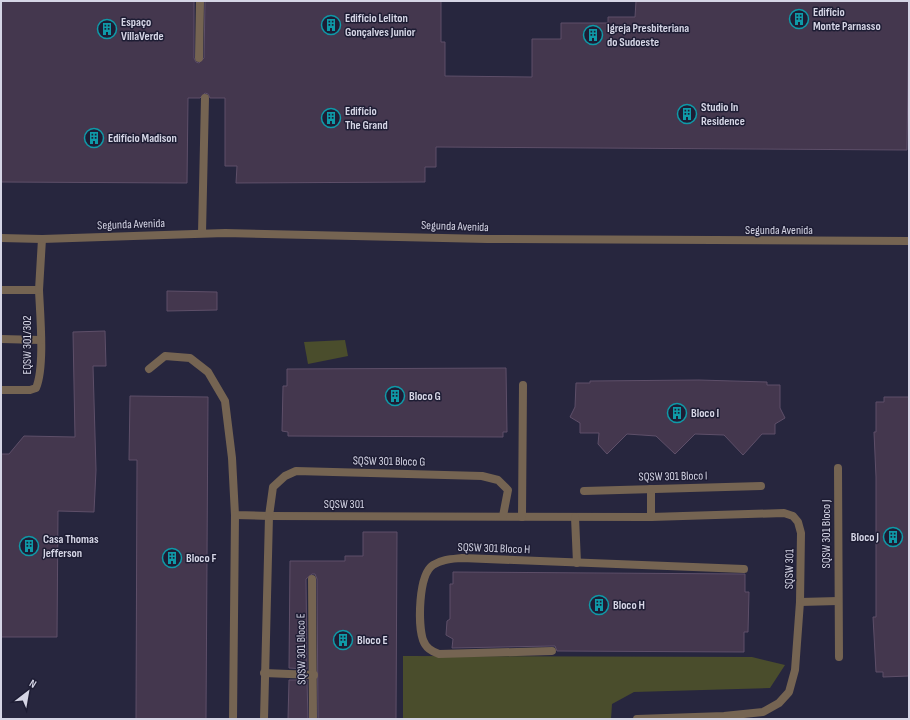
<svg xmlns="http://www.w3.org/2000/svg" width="910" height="720" font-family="'Sofia Sans Condensed',sans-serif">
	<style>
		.green { fill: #4a4d2c }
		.building { fill: #44374e; stroke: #5e4f69 }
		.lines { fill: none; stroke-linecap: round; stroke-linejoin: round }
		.service { stroke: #756452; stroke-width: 8 }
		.minor { stroke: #756452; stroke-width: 8 }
		.tertiary { stroke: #756452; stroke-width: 8 }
		.labels { text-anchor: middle; stroke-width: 3; stroke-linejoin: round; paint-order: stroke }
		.poi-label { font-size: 12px; font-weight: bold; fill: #d5d5e5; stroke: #1e1d34; text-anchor: start }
		.street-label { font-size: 12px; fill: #d5d5e5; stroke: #1e1d34 }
	</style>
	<rect width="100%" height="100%" fill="#27263e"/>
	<g class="green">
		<path d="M345,340L348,356L308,364L304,342Z"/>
		<path d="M403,656L752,657L785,665L770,688L634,692L612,704L611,719H403Z"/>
	</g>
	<g class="building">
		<path d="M1,1H194V58L196,62L199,63L204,58L205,1H441V42H445V76L532,77V39H561V23H608V17H635L636,1H909L907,150L436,147V167H425V182L236,183L237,166H225V98H210L208,94L205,93L200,98H188L187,183L1,182Z"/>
		<path d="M167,291L217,292V310L167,311Z"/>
		<path d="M105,331L106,366H93L96,470L94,512L58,511L57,637H1V454H9L24,436L75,437L73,332Z"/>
		<path d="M506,368L507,432H503V437L288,436V432L282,431L283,386H287V369Z"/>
		<path d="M699,380L767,382V385H780V408L785,418L775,424V434H762L743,455L724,435L695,434L675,454L656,436L627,434L607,454L598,444L599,433H580V423L570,417L575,407L576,383H590V381Z"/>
		<path d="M130,396L208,397L206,719H136L137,460H129Z"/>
		<path d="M884,397H909V676L883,677V672H876L873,617H876V477L874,432H876V402H884Z"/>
		<path d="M363,532H397L396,719H318L317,579L315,574H312L306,579L307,669L289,668L290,561H345V556H363Z"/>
		<path d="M453,572L745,574V592H749L748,632H744V652L557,651L555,646H552L452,648L453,639L446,635L447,621L450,619V584H453Z"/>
		<path d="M289,680H307L308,719H288Z"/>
	</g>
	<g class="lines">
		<g class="service">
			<path d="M199,58L200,1"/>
			<path d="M202,233L205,98"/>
			<path d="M1,290H39C40,314 45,367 36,388L30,390H1"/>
			<path d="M39,290L42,239"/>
			<path d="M1,339L41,340"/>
			<path d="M149,369L165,356L190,358L208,372L225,401L232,458L235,515L269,516"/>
			<path d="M233,719L235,515"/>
		</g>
		<g class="minor">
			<path d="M838,468L839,657"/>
			<path d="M651,489V517"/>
			<path d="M584,491L761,486"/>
			<path d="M269,516L651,517L784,513L793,516L798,522L801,533L800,602L795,670L789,692L779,703L763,712L724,716L637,719"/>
			<path d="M522,517L523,385"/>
			<path d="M575,517L577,563"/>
			<path d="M312,579L313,719"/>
			<path d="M800,602L838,601"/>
			<path d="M552,651L439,654C431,651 426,648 423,640C418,625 418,575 433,565C442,559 452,559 462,558L744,569"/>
			<path d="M264,673L314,675"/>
			<path d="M264,719L269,516L273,487L285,476L296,471L482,476L498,480L508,490L503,516"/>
		</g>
		<path class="tertiary" d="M1,238L42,239L225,233L487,239L909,241"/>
	</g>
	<defs>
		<g id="building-ring" transform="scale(1)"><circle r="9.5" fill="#1e1d34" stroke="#0f9aa8" stroke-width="1.5"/><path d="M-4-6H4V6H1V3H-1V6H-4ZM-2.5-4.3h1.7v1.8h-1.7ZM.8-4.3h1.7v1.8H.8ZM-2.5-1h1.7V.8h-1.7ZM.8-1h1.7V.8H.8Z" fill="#0f9aa8"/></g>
	</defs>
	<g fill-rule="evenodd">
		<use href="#building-ring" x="799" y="19"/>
		<use href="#building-ring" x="331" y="25"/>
		<use href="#building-ring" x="107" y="29"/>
		<use href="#building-ring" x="593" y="35"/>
		<use href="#building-ring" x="687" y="114"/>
		<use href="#building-ring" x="331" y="118"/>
		<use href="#building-ring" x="94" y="138"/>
		<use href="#building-ring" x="395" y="396"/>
		<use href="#building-ring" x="677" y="413"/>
		<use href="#building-ring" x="893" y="537"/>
		<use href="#building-ring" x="29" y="546"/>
		<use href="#building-ring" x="172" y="558"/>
		<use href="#building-ring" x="599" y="605"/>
		<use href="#building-ring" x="343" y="640"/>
	</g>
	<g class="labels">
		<g class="poi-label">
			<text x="813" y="16">Edifício<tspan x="813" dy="14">Monte Parnasso</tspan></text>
			<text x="345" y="22">Edifício Leliton<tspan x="345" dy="14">Gonçalves Junior</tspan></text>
			<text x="121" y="26">Espaço<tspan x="121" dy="14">VillaVerde</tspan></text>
			<text x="607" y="32">Igreja Presbiteriana<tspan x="607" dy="14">do Sudoeste</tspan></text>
			<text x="701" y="111">Studio In<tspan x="701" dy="14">Residence</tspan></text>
			<text x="345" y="115">Edifício<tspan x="345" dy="14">The Grand</tspan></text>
			<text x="108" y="142">Edifício Madison</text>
			<text x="409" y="400">Bloco G</text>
			<text x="691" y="417">Bloco I</text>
			<text x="879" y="541" text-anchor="end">Bloco J</text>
			<text x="43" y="543">Casa Thomas<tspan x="43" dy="14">Jefferson</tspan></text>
			<text x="186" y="562">Bloco F</text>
			<text x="613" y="609">Bloco H</text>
			<text x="357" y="644">Bloco E</text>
		</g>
		<g class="street-label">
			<text transform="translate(131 224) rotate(-2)" y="4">Segunda Avenida</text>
			<text transform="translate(455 226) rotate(2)" y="4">Segunda Avenida</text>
			<text x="779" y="234">Segunda Avenida</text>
			<text transform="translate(27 345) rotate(-90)" y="4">EQSW 301/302</text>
			<text transform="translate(389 461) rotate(1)" y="4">SQSW 301 Bloco G</text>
			<text transform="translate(673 476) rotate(-1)" y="4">SQSW 301 Bloco I</text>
			<text x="344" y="508">SQSW 301</text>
			<text transform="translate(826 534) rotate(-90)" y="4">SQSW 301 Bloco J</text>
			<text transform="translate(494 548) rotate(2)" y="4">SQSW 301 Bloco H</text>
			<text transform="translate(789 569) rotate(-89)" y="4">SQSW 301</text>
			<text transform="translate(301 649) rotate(-91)" y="4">SQSW 301 Bloco E</text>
		</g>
	</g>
	<rect width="910" height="720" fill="none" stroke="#d5d5e5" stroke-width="4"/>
	<g transform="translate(28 692) rotate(31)" stroke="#1e1d34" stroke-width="3" paint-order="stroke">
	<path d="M0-3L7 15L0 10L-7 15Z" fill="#d5d5e5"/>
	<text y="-6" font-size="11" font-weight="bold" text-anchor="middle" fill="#d5d5e5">N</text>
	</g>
</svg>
